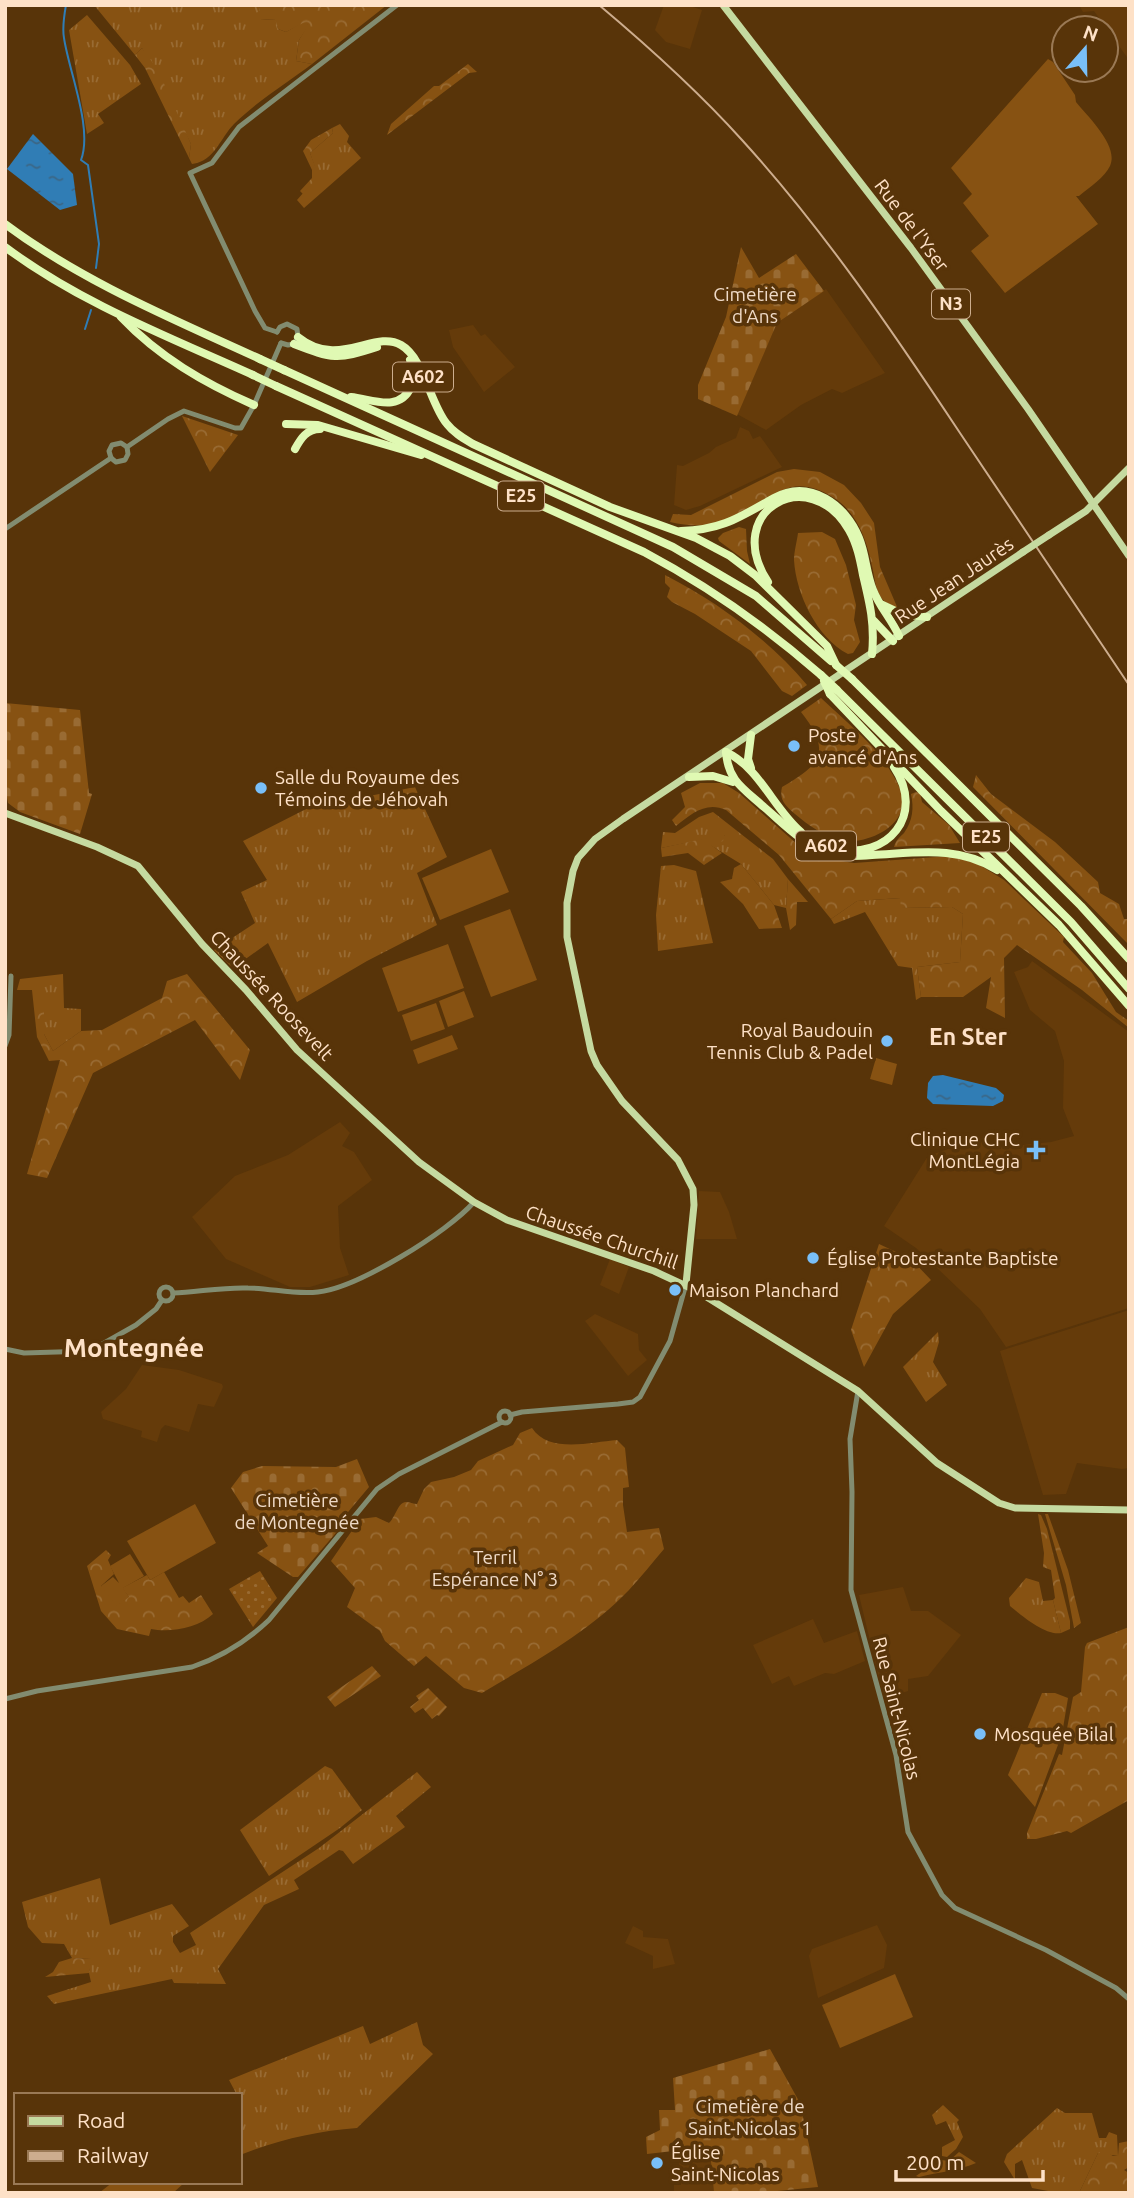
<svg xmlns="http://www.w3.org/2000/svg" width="1134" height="2198" font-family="Ubuntu,sans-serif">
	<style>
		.built { fill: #653b0a }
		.grass { fill: url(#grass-tufts) }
		.forest { fill: url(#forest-crowns) }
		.cemetery { fill: url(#cemetery-stones) }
		.park { fill: url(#park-dots) }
		.garden { fill: url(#garden-furrows) }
		.pitch { fill: #875212 }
		.water { fill: url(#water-ripples) }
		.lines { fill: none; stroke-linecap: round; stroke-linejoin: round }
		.stream { stroke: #307db5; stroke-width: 2 }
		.minor { stroke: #828c70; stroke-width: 5 }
		.major { stroke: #c5daa0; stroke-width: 7 }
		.highway { stroke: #e0f9b3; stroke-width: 8 }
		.rail { stroke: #cdad8e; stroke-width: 2 }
		.major-bridge { stroke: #c5daa0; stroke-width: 7 }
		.highway-bridge { stroke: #e0f9b3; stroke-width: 8 }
		.poi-dot { fill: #79bff8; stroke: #583409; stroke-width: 2.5 }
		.labels { text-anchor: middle; stroke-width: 7; stroke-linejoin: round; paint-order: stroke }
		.shield { fill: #583409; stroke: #ccad8e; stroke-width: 2 }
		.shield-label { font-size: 18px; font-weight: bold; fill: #fee1c7 }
		.street-label { font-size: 19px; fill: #fee1c7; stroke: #583409 }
		.park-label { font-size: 19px; fill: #efdac7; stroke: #583409 }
		.poi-label { font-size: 19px; fill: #fee1c7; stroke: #583409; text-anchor: start }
		.quarter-label { font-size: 23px; font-weight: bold; fill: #fee1c7; stroke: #583409 }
		.district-label { font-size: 26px; font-weight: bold; fill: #fee1c7; stroke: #583409 }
	</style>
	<defs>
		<pattern id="grass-tufts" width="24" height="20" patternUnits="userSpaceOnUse" patternTransform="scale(1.75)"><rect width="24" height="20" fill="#875212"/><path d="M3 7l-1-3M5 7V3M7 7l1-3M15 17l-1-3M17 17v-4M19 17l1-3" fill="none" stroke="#996b33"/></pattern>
		<pattern id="forest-crowns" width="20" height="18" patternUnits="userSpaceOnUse" patternTransform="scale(1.75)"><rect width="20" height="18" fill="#875212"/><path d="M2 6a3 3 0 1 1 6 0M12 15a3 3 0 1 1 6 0" fill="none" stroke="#996b33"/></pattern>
		<pattern id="cemetery-stones" width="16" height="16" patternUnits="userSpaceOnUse" patternTransform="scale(1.75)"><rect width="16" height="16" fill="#875212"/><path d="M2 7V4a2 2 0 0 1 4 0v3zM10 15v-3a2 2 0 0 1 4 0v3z" fill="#996b33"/></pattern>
		<pattern id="park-dots" width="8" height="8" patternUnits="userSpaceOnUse" patternTransform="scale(1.75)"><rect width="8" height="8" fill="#875212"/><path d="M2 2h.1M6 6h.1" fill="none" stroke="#996b33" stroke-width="1.8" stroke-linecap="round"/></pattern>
		<pattern id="garden-furrows" width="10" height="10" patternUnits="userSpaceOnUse" patternTransform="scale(1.75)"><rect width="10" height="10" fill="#875212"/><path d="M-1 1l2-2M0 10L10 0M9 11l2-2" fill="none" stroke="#996b33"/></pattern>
		<pattern id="water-ripples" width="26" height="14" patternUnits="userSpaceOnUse" patternTransform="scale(1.75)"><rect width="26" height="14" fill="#307db5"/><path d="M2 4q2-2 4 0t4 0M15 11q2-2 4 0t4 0" fill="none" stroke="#3b6685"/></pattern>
	</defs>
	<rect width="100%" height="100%" fill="#583409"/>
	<g class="built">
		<path d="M664,5H687L702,10L690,49L666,42L655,30Z"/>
		<path d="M1079,5H1129V60L1094,11L1083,12Z"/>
		<path d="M826,289L885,373L842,393L832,389L801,405L766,430L737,414L777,323Z"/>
		<path d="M473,325L481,336L485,334L515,367L484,392L453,347L449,330Z"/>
		<path d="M740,427L749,431L753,439L760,436L782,467L700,506L686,510L674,505L677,465L683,466L709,453L716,447L736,438Z"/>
		<path d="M1032,961L1129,1032V1308L1006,1347L980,1309L916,1248L884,1226L928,1156L971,1141L1023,1145L1051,1142L1074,1136L1063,1108L1064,1061L1055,1031L1030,1010L1014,972L1028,967Z"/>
		<path d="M340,1122L350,1133L342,1146L354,1152L372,1180L338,1206L340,1248L349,1275L310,1287H290L226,1259L192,1217L235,1176L288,1155Z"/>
		<path d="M699,1191L720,1192L729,1212L737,1239H696Z"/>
		<path d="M610,1259L629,1267L619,1294L600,1285Z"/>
		<path d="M1129,1310V1468L1122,1469L1077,1463L1066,1494L1043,1495L1000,1351Z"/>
		<path d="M595,1314L638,1334L639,1350L647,1360L628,1376L585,1321Z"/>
		<path d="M142,1365L179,1370L222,1384L223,1387L214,1407L198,1404L189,1432L165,1425L161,1429L157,1442L141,1437L142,1431L103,1419L101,1412L126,1389Z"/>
		<path d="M903,1587L911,1611H928L961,1635L928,1676L908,1679V1691L884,1699L859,1595Z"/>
		<path d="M813,1619L824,1643L857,1631L865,1661L834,1674L825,1673L794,1686L789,1676L772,1684L753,1645Z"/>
		<path d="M877,1925L887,1945L884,1968L818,1998L809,1956L812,1949Z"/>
		<path d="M633,1926L643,1931V1937L668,1939L675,1964L653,1969V1956L625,1943Z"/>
		<path d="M703,2146L708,2147L710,2151L714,2193H674V2185H681L678,2150Z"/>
	</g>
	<g class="grass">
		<path d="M94,5H259L261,20L276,19L278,29L286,32L303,22L309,25L299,40L296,61L312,64C287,83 257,101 234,124C220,138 215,161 192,164L189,158L191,144L142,48L135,55Z"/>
		<path d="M87,15L130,65L141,84L98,114L104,123L87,134L69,30Z"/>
		<path d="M340,124L349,136L347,142L361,158L304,208L297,200L318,176L310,153L333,133L332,128Z"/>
		<path d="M415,787L447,857L417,873L437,925L367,961L297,1002L268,943L233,968L214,950L255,923L241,892L267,880L243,841L308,808Z"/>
		<path d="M713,812L773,859L788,879L786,908L774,905L741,864L710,845L725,835L661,848L663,832L675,833L699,817Z"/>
		<path d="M674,865L696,871L713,943L658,951L656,915L661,866Z"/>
		<path d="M901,898V908L952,907L963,914L960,962L917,967L921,997L916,1000L912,968L898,966L865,912L834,924L831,919L857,901Z"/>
		<path d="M63,974L64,1008L81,1009V1031L53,1051L44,1034V990H17L20,979Z"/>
		<path d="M938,1332L939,1342L933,1362L947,1385L926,1402L903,1367Z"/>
		<path d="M1026,1578L1039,1582L1043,1601L1053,1600L1061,1633C1046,1636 1022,1616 1010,1606L1009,1598Z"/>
		<path d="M325,1766L332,1769L362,1810L340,1828L269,1876L240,1830Z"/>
		<path d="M417,1772L431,1787L396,1816L405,1827L353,1864L343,1851L339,1850L294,1880L299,1889L264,1905L218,1969L226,1984L174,1983L172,1979L54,2004L47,1996L91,1982L89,1973L91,1959L72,1958L64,1944L42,1943L28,1927L22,1902L100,1878L110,1925L172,1904L189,1926L173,1936V1942L180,1953L196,1945L190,1933L319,1848Z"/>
		<path d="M417,2022L423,2045L433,2054L357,2128C316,2131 278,2140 240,2155V2095H237L229,2080L363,2026L370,2044Z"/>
		<path d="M943,2105L959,2120L957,2122L963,2137L956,2149L947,2157L942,2156V2147L955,2140L946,2121L936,2125L932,2115Z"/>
		<path d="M1057,2108L1065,2113H1092L1099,2138H1106L1109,2132L1117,2135L1118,2156L1098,2153L1079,2193H1059L1032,2188L1022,2160L1015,2164V2180L1004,2162L1007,2154Z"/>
		<path d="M959,2152L976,2163C957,2171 939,2172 919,2177L916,2176L932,2165L937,2166L941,2160L949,2161Z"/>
		<path d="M113,2182H185L173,2193H99Z"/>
	</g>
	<g class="forest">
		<path d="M259,5H387L312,64L296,61L299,40L308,25L303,23L286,32L278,29L275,19L260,20Z"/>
		<path d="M142,48L158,70L191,144L189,158L145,68L135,55Z"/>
		<path d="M468,64L477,72L469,73L387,135L391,124L434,86H439Z"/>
		<path d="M332,128L333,133L310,153L319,176L303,194L300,191L312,178V170L303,151L311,140Z"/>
		<path d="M182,416L238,435L210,472Z"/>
		<path d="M794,469L820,472L844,485L861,503L874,523L880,567L898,609C894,606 888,604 884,601C875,592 875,578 872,566C867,541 857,512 834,498C787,468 772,503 733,518C711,527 693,527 670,522L673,514L691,515L777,472Z"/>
		<path d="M739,527L746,529L747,551L750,564L719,541L718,538L723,533Z"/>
		<path d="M822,532L835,539L846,565L856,605L854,620L860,642L853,653L848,654C817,638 796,594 794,560C794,552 797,541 798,533Z"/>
		<path d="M665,575C718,602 769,640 807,685L792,696L782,691L751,651L695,614L672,602L667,597L670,588L665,583Z"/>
		<path d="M821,698C845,721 874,743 891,772C897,781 905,796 902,807C898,831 862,845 841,840C823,835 809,826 795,814C785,805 779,800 782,787C820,765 833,752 801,712Z"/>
		<path d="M976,775L991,794L1055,842L1098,882L1100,893L1119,904L1124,919H1129V945L973,787Z"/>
		<path d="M700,783H723L739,793L797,844L822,858L854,863L950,856L978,864L1004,880L1064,937L1063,942L1092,973L1116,1012L1129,1021V1028L1082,990L1017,945L1004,958L1005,1018L986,1008L991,977L963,997H921L917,967L960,962L963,914L952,907L901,908L900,898L857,901L831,919L779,855L726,810C706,801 691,814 676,826L672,820L685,807L681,793Z"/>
		<path d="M916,792L920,793L922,802L949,825L960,843L894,847C896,840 899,838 904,833C913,820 914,808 911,794Z"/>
		<path d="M725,834L723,841L711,845L722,853L704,865L688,853L662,857L661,848Z"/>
		<path d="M741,864L774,905L782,928L759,929L743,904L720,882L732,879L734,868Z"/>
		<path d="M788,879L808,902H797L796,925L790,930L786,908Z"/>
		<path d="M187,974L250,1050L240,1080L195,1020L93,1073L47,1178L27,1174L60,1060L49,1061L37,1037L32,990L44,989V1034L53,1051L81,1031L102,1030L162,998L167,981Z"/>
		<path d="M879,1244L911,1259L931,1280L893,1314L864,1367L851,1330Z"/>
		<path d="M532,1428C549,1454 591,1442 617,1440L625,1448L629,1487L623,1488V1505L627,1532L659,1528L664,1549C652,1563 641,1577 629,1590C588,1633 532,1663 482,1693L464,1688L426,1656L414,1666L385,1641L380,1631L347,1607L355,1588L331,1561L360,1519L376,1517L389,1523C395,1518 398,1502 406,1502C410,1502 413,1504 417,1504L424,1489L431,1482L454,1477L471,1470L478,1461L513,1445L520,1433Z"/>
		<path d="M1038,1514L1041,1515L1047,1529L1070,1621V1629L1061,1633L1053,1600L1055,1598L1051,1570L1043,1567L1044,1553Z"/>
		<path d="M1045,1514H1048L1068,1570L1081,1623L1074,1628L1066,1585Z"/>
		<path d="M106,1550L111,1555L108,1560L114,1574L101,1586L129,1597L122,1588L147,1575L150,1580L164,1572L179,1598L183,1596L189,1603L201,1595L213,1614C198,1628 170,1633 151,1629L149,1636L117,1629L101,1611L87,1566Z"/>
		<path d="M1129,1627V1800L1071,1833L1067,1831L1036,1839H1027V1833L1059,1754L1062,1755L1073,1697L1081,1692L1085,1647L1087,1643Z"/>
		<path d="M1042,1693H1055L1068,1698L1062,1734L1035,1807L1008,1775Z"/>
		<path d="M72,1958L92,1959L89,1973L45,1977L53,1972L59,1962Z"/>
		<path d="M1129,2141V2167L1124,2170L1129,2173V2193H1079L1098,2153L1103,2150L1113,2156H1118L1119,2143Z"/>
	</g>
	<g class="cemetery">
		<path d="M741,247L759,278L796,254L824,291L777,323L737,416L698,399V385L726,317Z"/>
		<path d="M5,703L80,710L89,793L92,794L80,834L20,812L8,803L5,787Z"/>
		<path d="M357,1459L369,1487L338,1524L341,1527L298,1577H293L257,1553L268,1546L231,1488L243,1472L262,1466L336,1467Z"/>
		<path d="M770,2049L800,2103L818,2187L758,2193H714L710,2151L708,2147L647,2154L646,2137L660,2130L659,2110H675L673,2078Z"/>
	</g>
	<path class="park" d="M260,1571L277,1598L253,1627L229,1589Z"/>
	<g class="garden">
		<path d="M372,1666L381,1676L335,1707L327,1697Z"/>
		<path d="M428,1688L447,1707L439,1716L437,1715L432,1719L423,1708L415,1713L410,1707L419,1700L416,1696Z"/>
	</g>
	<g class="pitch">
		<path d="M1048,59L1053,62L1075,95L1076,102C1089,118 1119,146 1110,166C1105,177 1090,187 1079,196H1076L1098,224L1005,293L971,251L989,236L963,203L972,194L951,168Z"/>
		<path d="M491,849L509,892L440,920L422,878Z"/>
		<path d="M510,909L537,980L491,997L464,926Z"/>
		<path d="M448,944L464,988L398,1012L382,968Z"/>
		<path d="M464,991L474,1017L448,1027L439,1001Z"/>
		<path d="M436,1003L445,1029L411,1041L402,1015Z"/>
		<path d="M452,1035L458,1049L418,1064L413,1050Z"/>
		<path d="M876,1058L897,1064L892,1085L870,1079Z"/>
		<path d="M195,1504L216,1543L150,1580L127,1541Z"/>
		<path d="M130,1554L144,1576L123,1588L129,1597L117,1606L101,1586L113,1577L119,1583L110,1566Z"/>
		<path d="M895,1974L913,2017L840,2048L822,2005Z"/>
	</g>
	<g class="water">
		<path d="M33,134L73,174L77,205L60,210L7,169Z"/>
		<path d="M943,1075L996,1088L1004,1095L1003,1101L993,1106L933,1104L927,1098L928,1083L933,1076Z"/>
	</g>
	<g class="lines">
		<g class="stream">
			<path d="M66,5C64,16 62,27 64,38C69,72 93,128 81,160L88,165L99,244L96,268"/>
			<path d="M85,329L91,310"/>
		</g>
		<g class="minor">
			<path d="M277,332L265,328L255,311L190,173L212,163L239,127L397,5"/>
			<path d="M277,332L280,327L287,324L297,329L298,337L294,344L288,345L281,343"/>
			<path d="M127,447L168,419L184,411L235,428H241L254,405L281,343"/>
			<path d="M111,458L109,451L112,445L121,443L127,447"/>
			<path d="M111,458L116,462L125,460L128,454L127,447"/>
			<path d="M5,529L111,458"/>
			<path d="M5,1046L9,1035L11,976"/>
			<circle cx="166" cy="1294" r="7"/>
			<path d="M173,1293C198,1292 223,1287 248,1288C271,1288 294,1295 318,1292C357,1288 448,1232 474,1202"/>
			<path d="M5,1349L24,1353L90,1351L136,1325L156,1309L162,1300"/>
			<path d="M858,1391L850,1439L852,1492L851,1590L896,1755L908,1832L942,1895L955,1908L1046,1950L1116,1988L1129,1999"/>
			<circle cx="505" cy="1417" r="6"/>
			<path d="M510,1415L522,1412L618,1404L633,1402L640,1397L670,1341L686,1284"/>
			<path d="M5,1699L37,1691L192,1667C221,1657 247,1641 269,1620L377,1489L399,1474L502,1422"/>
		</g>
		<g class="major">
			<path d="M723,5L911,248L1028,409L1129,556"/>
			<path d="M1049,535L1086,511L1129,468"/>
			<path d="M5,813L97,847L138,866L202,944L246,990L297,1050L419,1162L474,1202L507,1220L654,1271L697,1291L858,1391L937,1463L999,1503L1015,1508L1129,1510"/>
			<path d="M686,1284L694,1205L693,1189L678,1160L622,1101L597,1065L591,1051L567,937V903L573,871L578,858L595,839L623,819L1023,552"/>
		</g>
		<g class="highway">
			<path d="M5,224C83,282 173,319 260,359"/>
			<path d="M5,247C80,303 169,337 253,375"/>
			<path d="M121,317C159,357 204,383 254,405"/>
			<path d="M298,337C339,370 374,329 401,345C424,358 430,404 447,424C454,433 463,438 473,444L610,507L696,538L730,556L755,575L827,646L836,665"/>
			<path d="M294,344C333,359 337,360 377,347"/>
			<path d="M284,370L673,547L756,596L831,661"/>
			<path d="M276,386L644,552C708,586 766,627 821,675"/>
			<path d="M351,397C372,399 399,413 411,387C415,378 414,369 410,360"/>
			<path d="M286,424L318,425L421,455"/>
			<path d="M295,449C301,438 307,429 320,429"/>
			<path d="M681,531C722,530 740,517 774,498C810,478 846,505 859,538C866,555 866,573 873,590C879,606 892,620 899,636"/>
			<path d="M768,582C721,510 810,462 849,530C857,544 860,559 863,575C870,604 875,625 872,654"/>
			<path d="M883,605L902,614L927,617"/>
			<path d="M874,621L893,641"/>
			<path d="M852,679L1081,906L1129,959"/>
			<path d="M837,690L1071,922L1129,989"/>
			<path d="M830,694L941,811L1059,925L1129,1006"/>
			<path d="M726,752C728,781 744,789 764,807C784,824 804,846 830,853C844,857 858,856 872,855C916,853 958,845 997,870"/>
			<path d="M726,752C760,768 773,808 801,832"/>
			<path d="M751,768L748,759L751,735"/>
			<path d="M689,777L713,776L733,782"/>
			<path d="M835,849C888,860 926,815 894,767"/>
		</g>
		<path class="rail" d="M599,5C649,47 698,91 742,140C824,230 893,332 960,433C1016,517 1073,601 1129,685"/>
		<path class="major-bridge" d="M1023,552L1049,535"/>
		<g class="highway-bridge">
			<path d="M260,359L284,370"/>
			<path d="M253,375L276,386"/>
			<path d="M836,665L852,679"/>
			<path d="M821,675L837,690"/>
			<path d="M824,681L830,694"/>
		</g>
	</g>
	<g class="poi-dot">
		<circle cx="794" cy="746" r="7"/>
		<circle cx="261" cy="788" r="7"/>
		<circle cx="887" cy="1041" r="7"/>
		<path d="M1032.5 1139.5h7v7h7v7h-7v7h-7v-7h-7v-7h7z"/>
		<circle cx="813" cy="1258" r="7"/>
		<circle cx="675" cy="1290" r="7"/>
		<circle cx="980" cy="1734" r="7"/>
		<circle cx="657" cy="2163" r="7"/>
	</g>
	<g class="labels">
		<g class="shield">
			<rect x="932" y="289.5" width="38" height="29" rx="5"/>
			<rect x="393" y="362.5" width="60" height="29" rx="5"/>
			<rect x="498" y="481.5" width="46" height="29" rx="5"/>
			<rect x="963" y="822.5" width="46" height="29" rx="5"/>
			<rect x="796" y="831.5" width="60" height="29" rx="5"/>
		</g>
		<g class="shield-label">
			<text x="951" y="310">N3</text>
			<text x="423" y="383">A602</text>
			<text x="521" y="502">E25</text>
			<text x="986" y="843">E25</text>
			<text x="826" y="852">A602</text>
		</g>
		<g class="street-label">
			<text transform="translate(912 225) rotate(53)" y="7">Rue de l'Yser</text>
			<text transform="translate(954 580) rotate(-34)" y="7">Rue Jean Jaurès</text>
			<text transform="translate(272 995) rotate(47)" y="7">Chaussée Roosevelt</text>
			<text transform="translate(602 1237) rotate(19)" y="7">Chaussée Churchill</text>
			<text transform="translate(897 1708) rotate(76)" y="7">Rue Saint-Nicolas</text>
		</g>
		<g class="park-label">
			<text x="755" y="301">Cimetière<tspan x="755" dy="22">d'Ans</tspan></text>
			<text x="297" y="1507">Cimetière<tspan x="297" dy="22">de Montegnée</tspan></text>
			<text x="495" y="1564">Terril<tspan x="495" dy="22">Espérance N° 3</tspan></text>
			<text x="750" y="2113">Cimetière de<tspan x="750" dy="22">Saint-Nicolas 1</tspan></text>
		</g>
		<g class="poi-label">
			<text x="808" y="742">Poste<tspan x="808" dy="22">avancé d'Ans</tspan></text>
			<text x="275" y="784">Salle du Royaume des<tspan x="275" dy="22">Témoins de Jéhovah</tspan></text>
			<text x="873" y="1037" text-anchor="end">Royal Baudouin<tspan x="873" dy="22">Tennis Club &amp; Padel</tspan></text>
			<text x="1020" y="1146" text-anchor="end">Clinique CHC<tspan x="1020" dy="22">MontLégia</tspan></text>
			<text x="827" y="1265">Église Protestante Baptiste</text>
			<text x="689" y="1297">Maison Planchard</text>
			<text x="994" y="1741">Mosquée Bilal</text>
			<text x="671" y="2159">Église<tspan x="671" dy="22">Saint-Nicolas</tspan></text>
		</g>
		<g class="quarter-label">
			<text x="968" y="1045">En Ster</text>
		</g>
		<g class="district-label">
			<text x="134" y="1357">Montegnée</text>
		</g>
	</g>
	<rect width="1134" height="2198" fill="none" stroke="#fee1c7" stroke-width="14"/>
	<rect x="14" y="2093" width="228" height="91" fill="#583409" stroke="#9a7955" stroke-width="2"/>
	<rect x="28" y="2116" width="35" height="10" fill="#c5daa0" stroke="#9a7955" stroke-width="2"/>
	<text x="77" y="2128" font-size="21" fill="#fee1c7">Road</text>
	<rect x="28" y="2151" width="35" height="10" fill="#cdad8e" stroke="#9a7955" stroke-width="2"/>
	<text x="77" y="2163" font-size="21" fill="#fee1c7">Railway</text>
	<g transform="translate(1085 49) rotate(20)"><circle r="33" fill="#583409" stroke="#9a7955" stroke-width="2"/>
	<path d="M0-5L12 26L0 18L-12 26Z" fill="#79bff8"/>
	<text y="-10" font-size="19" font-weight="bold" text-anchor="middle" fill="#fee1c7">N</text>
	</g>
	<path d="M896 2170v10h147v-10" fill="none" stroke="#fee1c7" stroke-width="3.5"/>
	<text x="906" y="2170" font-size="21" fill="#fee1c7" stroke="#583409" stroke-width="5" paint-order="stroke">200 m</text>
</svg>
